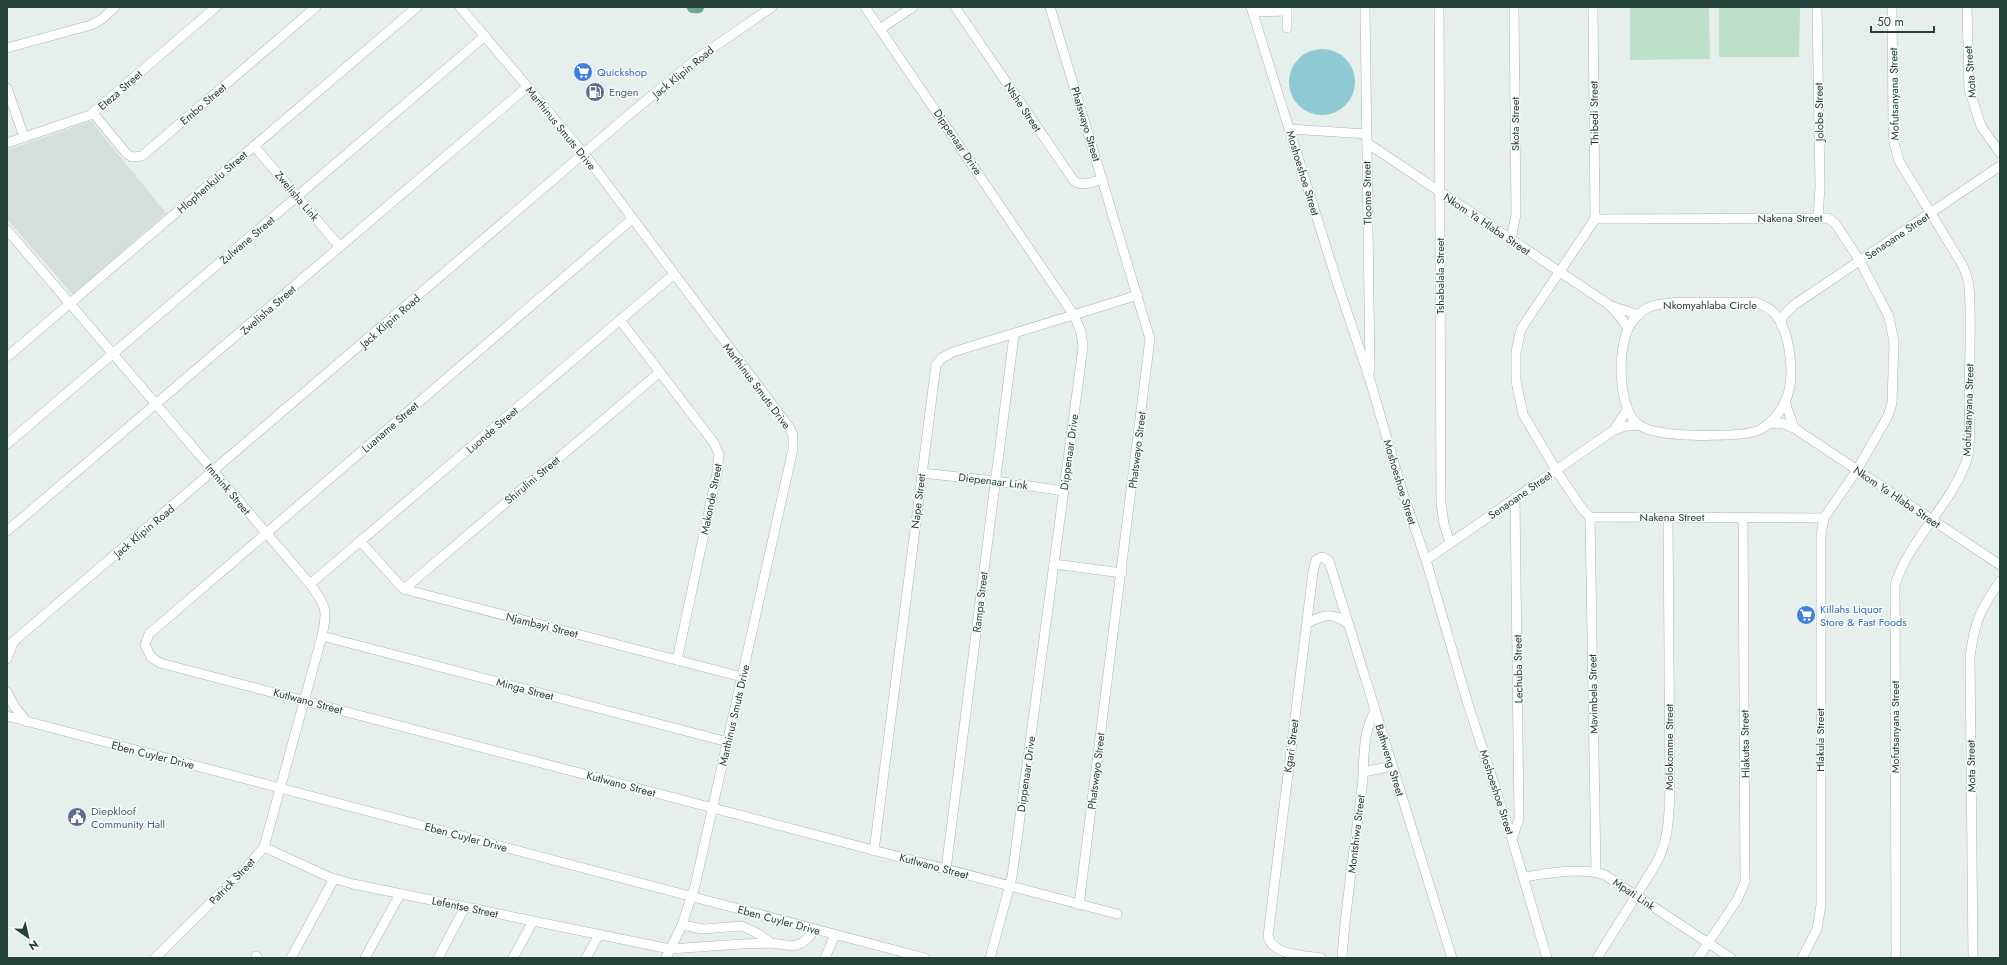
<svg xmlns="http://www.w3.org/2000/svg" width="2007" height="965" font-family="Jost,sans-serif">
	<style>
		.built { fill: #d4dfda }
		.green { fill: #bfe0c8 }
		.water { fill: #8ec9d4 }
		.lines { fill: none; stroke-linecap: round; stroke-linejoin: round }
		.minor-casing { stroke: #a8b8b2; stroke-width: 10 }
		.major-casing { stroke: #c2cac8; stroke-width: 13 }
		.minor { stroke: #fff; stroke-width: 9 }
		.major { stroke: #6aa596; stroke-width: 12 }
		.labels { text-anchor: middle; stroke-width: 3; stroke-linejoin: round; paint-order: stroke }
		.shop-label { font-size: 11px; fill: #366cbe; stroke: #f7fbf9; text-anchor: start }
		.street-label { font-size: 11px; fill: #24423a; stroke: #f7fbf9 }
		.service-label { font-size: 11px; fill: #4e5e75; stroke: #f7fbf9; text-anchor: start }
	</style>
	<rect width="100%" height="100%" fill="#e6efeb"/>
	<path class="built" d="M91,121L166,213L73,295L7,219V150Z"/>
	<g class="green">
		<path d="M1630,7H1709L1710,59L1630,60Z"/>
		<path d="M1719,7H1800L1799,57H1719Z"/>
	</g>
	<circle class="water" cx="1322" cy="82" r="33"/>
	<g class="lines">
		<g class="minor-casing">
			<g id="minor">
				<path d="M460,7L585,155L789,427L793,435V449L695,886L682,925L666,958"/>
				<path d="M865,7L1074,315L1081,332L1083,347L1012,877L990,958"/>
				<path d="M955,7L1074,181C1083,187 1093,182 1102,179"/>
				<path d="M1050,7L1150,339L1079,905"/>
				<path d="M1251,7L1338,285L1370,380L1403,494L1426,560L1467,701L1512,839L1547,958"/>
				<path d="M1287,7V28"/>
				<path d="M1365,7L1370,371"/>
				<path d="M1439,7L1441,503L1444,524L1450,543"/>
				<path d="M1593,7L1595,219"/>
				<path d="M1817,7L1820,187L1818,217"/>
				<path d="M1892,7L1893,125L1894,143L1899,161L1963,266C1966,273 1968,279 1969,286C1972,324 1969,363 1969,402C1969,419 1972,449 1965,465C1948,508 1909,540 1895,585L1896,958"/>
				<path d="M1967,7L1969,89L1981,126L2000,153"/>
				<path d="M1253,12L1287,11"/>
				<path d="M880,29L913,7"/>
				<path d="M7,48L91,25L102,19L115,7"/>
				<path d="M7,88L24,137"/>
				<path d="M93,113L127,154L132,157L142,156L316,7"/>
				<path d="M1290,129L1367,134"/>
				<path d="M7,143L90,115L216,7"/>
				<path d="M1367,143L1608,304L1621,318L1628,329"/>
				<path d="M254,146L340,247"/>
				<path d="M632,219L149,634L145,645L151,657L160,663L1117,914"/>
				<path d="M1595,219L1828,218L1835,223L1860,261L1889,317L1894,342L1892,403L1888,416L1857,470L1824,518L1821,535V905L1817,929L1802,958"/>
				<path d="M1595,219L1521,329L1516,352V381L1523,414L1556,470L1583,510L1590,517L1824,518"/>
				<path d="M7,230L310,584C326,607 328,608 322,636L264,847L247,867L155,958"/>
				<path d="M1511,240L1516,214L1514,7"/>
				<path d="M1755,302C1762,305 1769,307 1774,313C1791,331 1796,380 1785,402C1780,413 1771,423 1761,429C1746,438 1678,436 1659,432C1652,431 1645,429 1639,425C1617,410 1617,346 1630,325C1634,319 1640,312 1647,308C1666,298 1731,304 1755,302Z"/>
				<path d="M1611,306L1639,315"/>
				<path d="M620,320L714,443L719,454L717,473L677,660"/>
				<path d="M1781,325L1782,317L1794,305L2000,166"/>
				<path d="M7,357L417,7"/>
				<path d="M1785,402L1794,428"/>
				<path d="M1768,424L1782,423L1794,428L2000,565"/>
				<path d="M1614,430L1627,410"/>
				<path d="M7,444L485,36"/>
				<path d="M922,473L995,481L1064,491"/>
				<path d="M1590,517L1596,872"/>
				<path d="M7,531L527,87"/>
				<path d="M361,542L398,583L404,589L411,591L742,677"/>
				<path d="M1426,560L1614,430L1626,426L1639,425"/>
				<path d="M1054,564L1122,573"/>
				<path d="M310,584L673,275"/>
				<path d="M404,589L660,372"/>
				<path d="M1308,623C1323,614 1335,612 1349,625"/>
				<path d="M322,636L728,742"/>
				<path d="M7,647L631,113L695,60L772,7"/>
				<path d="M7,659L13,643"/>
				<path d="M7,692L14,706L27,722"/>
				<path d="M7,716L925,958"/>
				<path d="M1364,772L1392,766"/>
				<path d="M1512,839L1519,819L1515,498"/>
				<path d="M264,847L329,877L353,884L670,949L741,944L771,943L793,946L802,943L810,936L813,929"/>
				<path d="M874,851L936,365L942,358L953,352L1138,295"/>
				<path d="M946,869L1014,335"/>
				<path d="M1524,877C1550,873 1580,867 1605,875L1731,958"/>
				<path d="M682,925L703,929L742,926L757,933L771,943"/>
				<path d="M256,956L258,958"/>
				<path d="M291,958L334,879"/>
				<path d="M365,958L400,894"/>
				<path d="M438,958L465,907"/>
				<path d="M513,958L533,921"/>
				<path d="M586,958L599,935"/>
				<path d="M825,958L835,935"/>
				<path d="M1321,958C1305,955 1272,956 1268,936L1313,572L1316,560L1322,557L1329,561L1452,958"/>
				<path d="M1342,958C1346,901 1355,845 1362,788C1365,761 1361,736 1375,711"/>
				<path d="M1597,958L1656,864C1669,840 1669,816 1670,789L1668,517"/>
				<path d="M1698,958L1737,900L1745,882L1743,517"/>
				<path d="M1973,958L1970,656C1975,621 1980,610 2000,581"/>
			</g>
		</g>
		<g class="major-casing">
			<path id="major" d="M693,7H698"/>
		</g>
		<use href="#minor" class="minor"/>
		<use href="#major" class="major"/>
	</g>
	<defs>
		<g id="supermarket-disc" transform="scale(1)"><circle r="9.5" fill="#3f7fe0" stroke="#f7fbf9"/><path d="M-6-5.5h2.5l.6 2H6L4.5 2H-2.5L-4.4-4H-6ZM-1.5 3.2a1.3 1.3 0 1 0 .1 0ZM3 3.2a1.3 1.3 0 1 0 .1 0Z" fill="#fff"/></g>
		<g id="fuel-disc" transform="scale(1)"><circle r="9.5" fill="#5c6f8a" stroke="#f7fbf9"/><path d="M-5.5-6h7V0h2V4h1.3V-2.5L3-4.5l.8-.8L6-3V5H2.5V1h-1V6h-7ZM-4.2-4.7v3.2H.2V-4.7Z" fill="#fff"/></g>
		<g id="civic-disc" transform="scale(1)"><circle r="9.5" fill="#5c6f8a" stroke="#f7fbf9"/><path d="M-.6-6.5H3V-4.5H.6V-3L4-1V1h2V6H-6V1h2V-1L-.6-3ZM-1.2 2.5V6h2.4V2.5Z" fill="#fff"/></g>
	</defs>
	<g fill-rule="evenodd">
		<use href="#supermarket-disc" x="583" y="72"/>
		<use href="#fuel-disc" x="595" y="92"/>
		<use href="#supermarket-disc" x="1806" y="615"/>
		<use href="#civic-disc" x="77" y="817"/>
	</g>
	<g class="labels">
		<g class="shop-label">
			<text x="597" y="76">Quickshop</text>
			<text x="1820" y="613">Killahs Liquor<tspan x="1820" dy="13">Store &amp; Fast Foods</tspan></text>
		</g>
		<g class="street-label">
			<text transform="translate(683 72) rotate(-39)" y="4">Jack Klipin Road</text>
			<text transform="translate(1970 72) rotate(-95)" y="4">Mota Street</text>
			<text transform="translate(120 90) rotate(-41)" y="4">Eteza Street</text>
			<text transform="translate(1894 94) rotate(-91)" y="4">Mofutsanyana Street</text>
			<text transform="translate(203 104) rotate(-41)" y="4">Embo Street</text>
			<text transform="translate(1023 107) rotate(56)" y="4">Ntshe Street</text>
			<text transform="translate(1819 112) rotate(-91)" y="4">Jolobe Street</text>
			<text transform="translate(1594 113) rotate(-91)" y="4">Thibedi Street</text>
			<text transform="translate(1086 124) rotate(73)" y="4">Phatswayo Street</text>
			<text transform="translate(1515 124) rotate(-90)" y="4">Skota Street</text>
			<text transform="translate(561 128) rotate(51)" y="4">Marthinus Smuts Drive</text>
			<text transform="translate(958 142) rotate(56)" y="4">Dippenaar Drive</text>
			<text transform="translate(1303 173) rotate(73)" y="4">Moshoeshoe Street</text>
			<text transform="translate(212 182) rotate(-41)" y="4">Hlophenkulu Street</text>
			<text transform="translate(1367 193) rotate(-91)" y="4">Tloome Street</text>
			<text transform="translate(297 196) rotate(50)" y="4">Zwelisha Link</text>
			<text x="1790" y="222">Nakena Street</text>
			<text transform="translate(1487 224) rotate(34)" y="4">Nkom Ya Hlaba Street</text>
			<text transform="translate(1897 236) rotate(-34)" y="4">Senaoane Street</text>
			<text transform="translate(247 240) rotate(-40)" y="4">Zulwane Street</text>
			<text transform="translate(1440 276) rotate(-90)" y="4">Tshabalala Street</text>
			<text x="1710" y="309">Nkomyahlaba Circle</text>
			<text transform="translate(268 310) rotate(-41)" y="4">Zwelisha Street</text>
			<text transform="translate(390 321) rotate(-41)" y="4">Jack Klipin Road</text>
			<text transform="translate(757 386) rotate(53)" y="4">Marthinus Smuts Drive</text>
			<text transform="translate(1968 410) rotate(-88)" y="4">Mofutsanyana Street</text>
			<text transform="translate(390 427) rotate(-41)" y="4">Luaname Street</text>
			<text transform="translate(492 430) rotate(-41)" y="4">Luonde Street</text>
			<text transform="translate(1137 450) rotate(-83)" y="4">Phatswayo Street</text>
			<text transform="translate(1069 452) rotate(-82)" y="4">Dippenaar Drive</text>
			<text transform="translate(532 480) rotate(-40)" y="4">Shirulini Street</text>
			<text transform="translate(993 481) rotate(7)" y="4">Diepenaar Link</text>
			<text transform="translate(1400 482) rotate(73)" y="4">Moshoeshoe Street</text>
			<text transform="translate(228 489) rotate(50)" y="4">Immink Street</text>
			<text transform="translate(1520 495) rotate(-35)" y="4">Senaoane Street</text>
			<text transform="translate(1897 497) rotate(34)" y="4">Nkom Ya Hlaba Street</text>
			<text transform="translate(711 499) rotate(-79)" y="4">Makonde Street</text>
			<text transform="translate(918 501) rotate(-83)" y="4">Nape Street</text>
			<text x="1672" y="521">Nakena Street</text>
			<text transform="translate(144 531) rotate(-40)" y="4">Jack Klipin Road</text>
			<text transform="translate(980 602) rotate(-83)" y="4">Rampa Street</text>
			<text transform="translate(542 625) rotate(14)" y="4">Njambayi Street</text>
			<text transform="translate(1518 669) rotate(-91)" y="4">Lechuba Street</text>
			<text transform="translate(525 689) rotate(15)" y="4">Minga Street</text>
			<text transform="translate(1593 694) rotate(-91)" y="4">Mavimbela Street</text>
			<text transform="translate(308 701) rotate(15)" y="4">Kutlwano Street</text>
			<text transform="translate(734 715) rotate(-77)" y="4">Marthinus Smuts Drive</text>
			<text transform="translate(1895 727) rotate(-90)" y="4">Mofutsanyana Street</text>
			<text transform="translate(1820 740) rotate(-90)" y="4">Hlakula Street</text>
			<text transform="translate(1745 744) rotate(-91)" y="4">Hlakutsa Street</text>
			<text transform="translate(1291 746) rotate(-82)" y="4">Kgari Street</text>
			<text transform="translate(1669 747) rotate(-90)" y="4">Molokomme Street</text>
			<text transform="translate(153 755) rotate(14)" y="4">Eben Cuyler Drive</text>
			<text transform="translate(1390 760) rotate(73)" y="4">Bathweng Street</text>
			<text transform="translate(1971 766) rotate(-91)" y="4">Mota Street</text>
			<text transform="translate(1096 771) rotate(-83)" y="4">Phatswayo Street</text>
			<text transform="translate(1026 774) rotate(-82)" y="4">Dippenaar Drive</text>
			<text transform="translate(621 784) rotate(15)" y="4">Kutlwano Street</text>
			<text transform="translate(1497 792) rotate(72)" y="4">Moshoeshoe Street</text>
			<text transform="translate(1356 834) rotate(-83)" y="4">Montshiwa Street</text>
			<text transform="translate(466 837) rotate(15)" y="4">Eben Cuyler Drive</text>
			<text transform="translate(934 866) rotate(15)" y="4">Kutlwano Street</text>
			<text transform="translate(232 881) rotate(-46)" y="4">Patrick Street</text>
			<text transform="translate(1634 894) rotate(34)" y="4">Mpati Link</text>
			<text transform="translate(465 907) rotate(12)" y="4">Lefentse Street</text>
			<text transform="translate(779 920) rotate(15)" y="4">Eben Cuyler Drive</text>
		</g>
		<g class="service-label">
			<text x="609" y="96">Engen</text>
			<text x="91" y="815">Diepkloof<tspan x="91" dy="13">Community Hall</tspan></text>
		</g>
	</g>
	<rect width="2007" height="965" fill="none" stroke="#24423a" stroke-width="16"/>
	<g transform="translate(28 937) rotate(146)" stroke="#f7fbf9" stroke-width="3" paint-order="stroke">
	<path d="M0-3L7 15L0 10L-7 15Z" fill="#24423a"/>
	<text y="-6" font-size="11" font-weight="bold" text-anchor="middle" fill="#24423a">N</text>
	</g>
	<path d="M1871 26v6h63v-6" fill="none" stroke="#24423a" stroke-width="2"/>
	<text x="1877" y="26" font-size="12" fill="#24423a" stroke="#f7fbf9" stroke-width="3" paint-order="stroke">50 m</text>
</svg>
